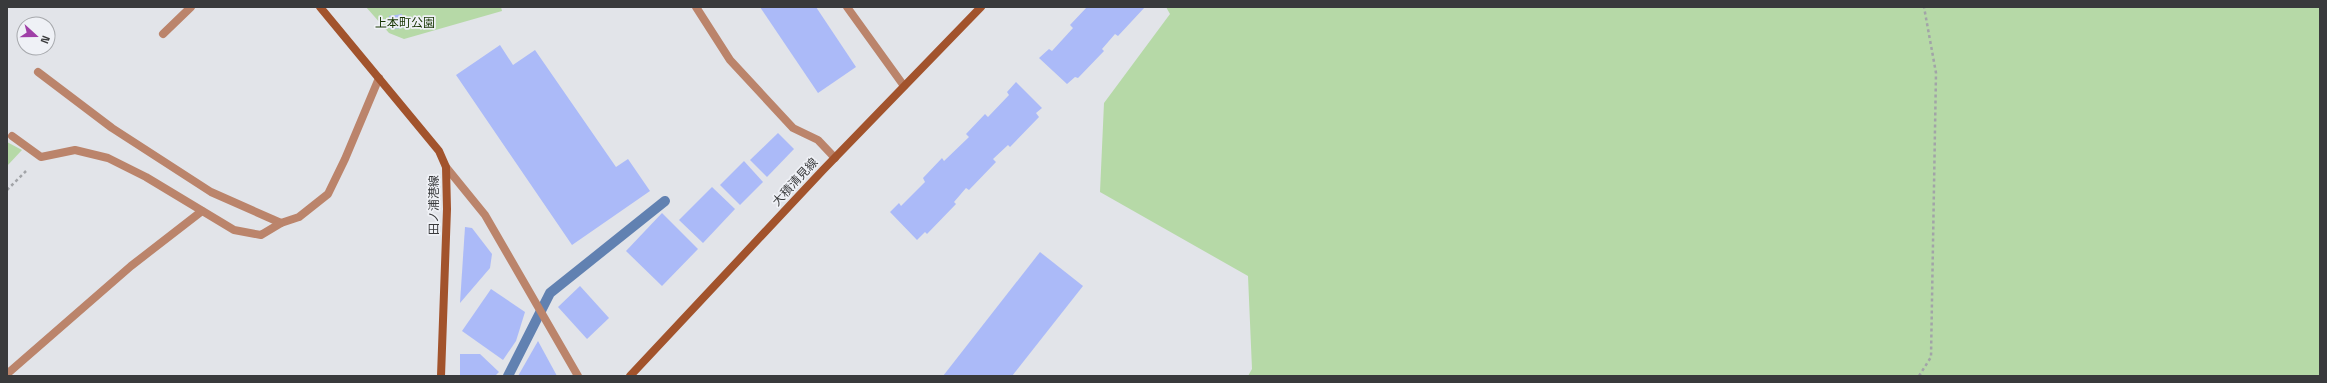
<svg xmlns="http://www.w3.org/2000/svg" width="2327" height="383" font-family="'Space Grotesk','Noto Sans JP',sans-serif">
	<style>
		.green { fill: #b6d9a7 }
		.lines { fill: none; stroke-linecap: round; stroke-linejoin: round }
		.stream { stroke: #6181b1; stroke-width: 10 }
		.building { fill: #abbaf8 }
		.path { stroke: #a2a4a8; stroke-width: 2.5; stroke-dasharray: 3 3; stroke-linecap: butt }
		.minor { stroke: #bb846b; stroke-width: 8 }
		.secondary { stroke: #a2532c; stroke-width: 8 }
		.labels { text-anchor: middle; stroke-width: 3.5; stroke-linejoin: round; paint-order: stroke }
		.park-label { font-size: 12px; fill: #173603; stroke: #eff1f6 }
		.street-label { font-size: 12px; fill: #393a3c; stroke: #eff1f6 }
	</style>
	<rect width="100%" height="100%" fill="#e2e4e9"/>
	<g class="green">
		<path d="M366,7H501L502,11L404,39L389,33Z"/>
		<path d="M1166,7H2320V376H1248L1252,369L1248,276L1100,192L1104,103L1170,14Z"/>
		<path d="M7,142L22,150L7,166Z"/>
	</g>
	<g class="lines">
		<path class="stream" d="M508,376L550,293L665,201"/>
	</g>
	<g class="building">
		<path d="M760,7H816L856,67L818,93Z"/>
		<path d="M1087,7H1145L1118,36L1115,34L1102,49L1104,51L1078,78L1075,77L1067,84L1039,58L1049,49L1052,51L1073,28L1070,25Z"/>
		<path d="M402,14L403,28L390,29L389,16Z"/>
		<path d="M500,45L513,65L535,50L616,167L628,159L650,191L572,245L456,75Z"/>
		<path d="M1016,82L1042,108L1036,113L1039,117L1010,147L1008,145L993,159L996,162L969,190L966,188L954,202L956,204L927,234L925,232L917,240L890,212L899,203L901,206L925,182L923,178L942,158L944,161L969,137L966,134L985,114L988,117L1009,95L1007,92Z"/>
		<path d="M778,133L794,149L767,177L750,160Z"/>
		<path d="M744,161L763,182L740,205L720,185Z"/>
		<path d="M712,187L735,209L703,243L679,220Z"/>
		<path d="M662,213L698,249L662,286L626,251Z"/>
		<path d="M465,227L472,228L492,254L490,268L460,303Z"/>
		<path d="M1040,252L1083,286L1012,376H943Z"/>
		<path d="M580,286L609,318L587,339L558,307Z"/>
		<path d="M491,289L525,312L516,341L503,360L462,331Z"/>
		<path d="M538,341L557,376H518Z"/>
		<path d="M460,354H480L499,372L495,376H460Z"/>
	</g>
	<g class="lines">
		<g class="path">
			<path d="M7,190L26,171"/>
			<path d="M1919,376L1931,357L1936,73L1924,7"/>
		</g>
		<g class="minor">
			<path d="M696,7L730,60L793,128L818,140L835,158"/>
			<path d="M847,7L904,86"/>
			<path d="M163,34L191,7"/>
			<path d="M38,72L112,128L211,192L281,223L299,217L328,194L345,159L379,78"/>
			<path d="M12,136L41,157L75,150L108,158L146,177L234,230L261,235L281,223"/>
			<path d="M446,167L485,215L578,376"/>
			<path d="M7,374L131,266L202,211"/>
		</g>
		<g class="secondary">
			<path d="M320,7L439,151L446,167L447,209L441,376"/>
			<path d="M630,376L823,170L981,7"/>
		</g>
	</g>
	<g class="labels">
		<g class="park-label">
			<text x="405" y="27">上本町公園</text>
		</g>
		<g class="street-label">
			<text transform="translate(795 182) rotate(-47)" y="4">大積清見線</text>
			<text transform="translate(434 205) rotate(-90)" y="4">田ノ浦港線</text>
		</g>
	</g>
	<rect width="2327" height="383" fill="none" stroke="#393a3c" stroke-width="16"/>
	<g transform="translate(36 36) rotate(111)"><circle r="19" fill="#eff1f6" stroke="#a6a8ac"/>
	<path d="M0-3L7 15L0 10L-7 15Z" fill="#9f3fa7"/>
	<text y="-6" font-size="11" font-weight="bold" text-anchor="middle" fill="#393a3c">N</text>
	</g>
</svg>
